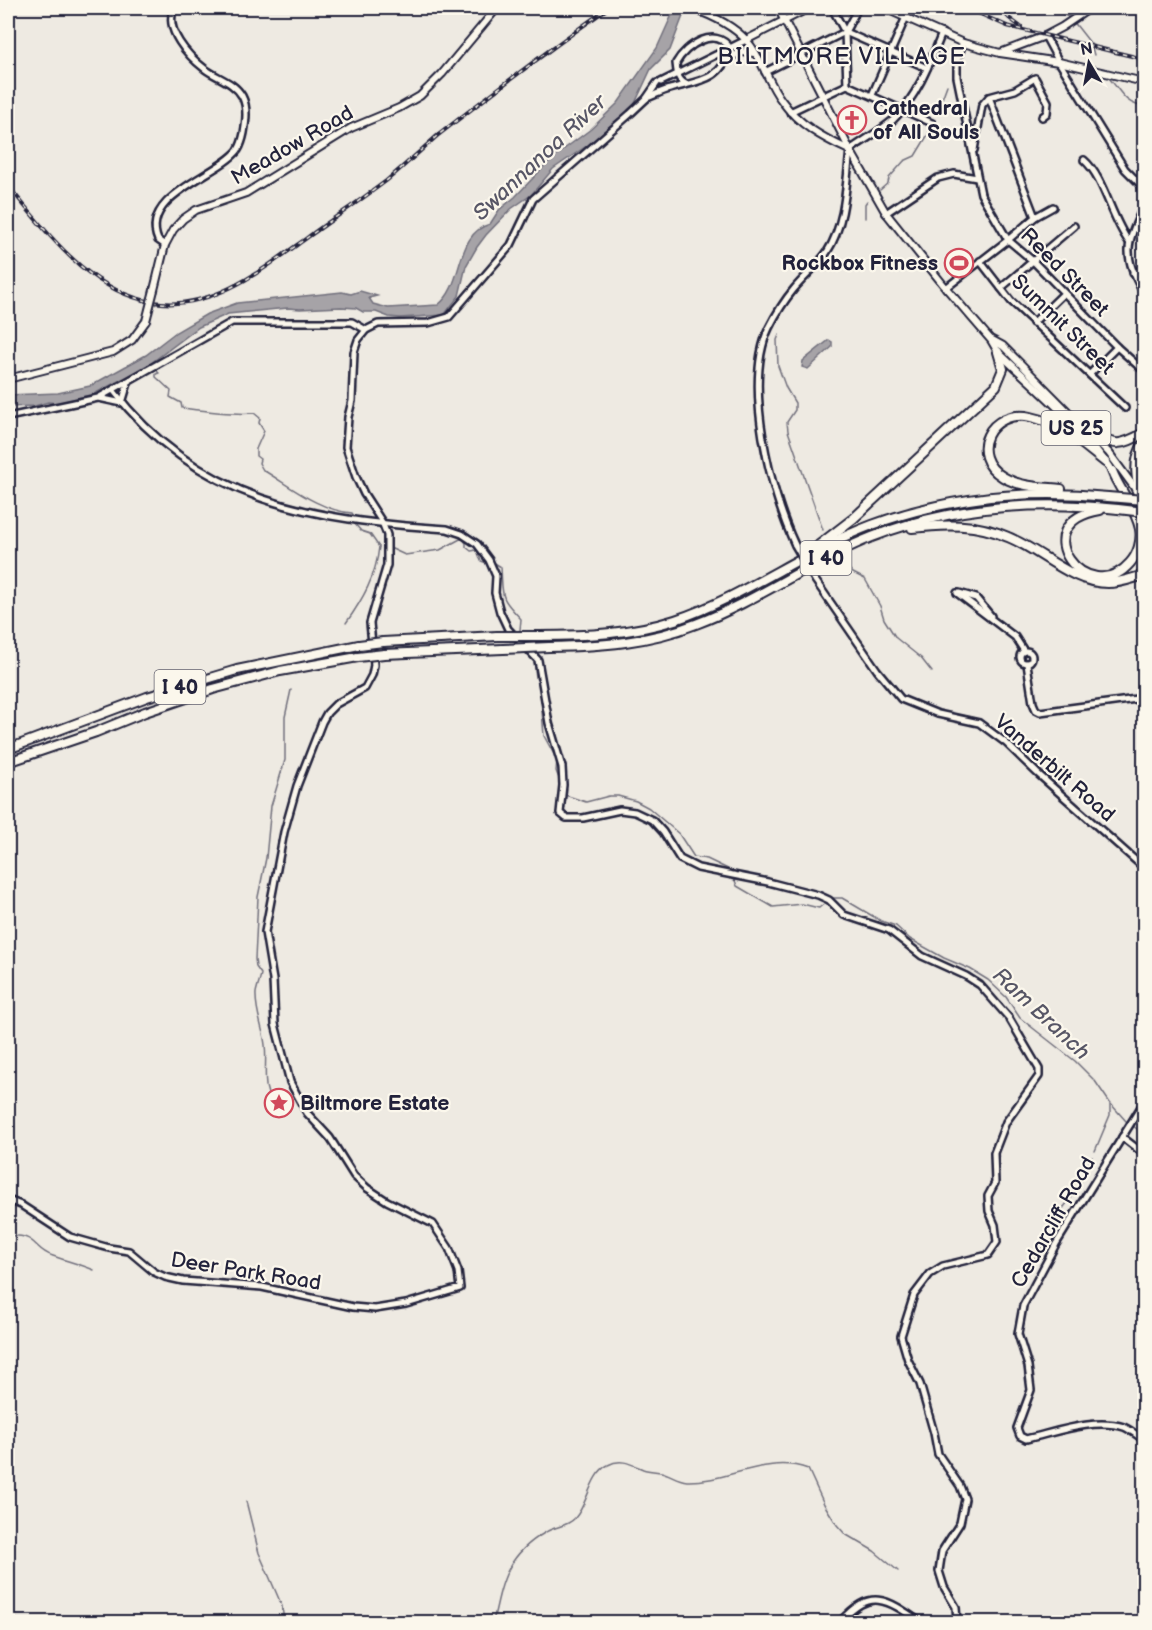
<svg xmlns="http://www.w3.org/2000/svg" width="1152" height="1630" font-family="'Balsamiq Sans',sans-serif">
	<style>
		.water { fill: #a6a3a7; stroke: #716f7c; stroke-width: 1.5 }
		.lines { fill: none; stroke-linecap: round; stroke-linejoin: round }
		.stream { stroke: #716f7c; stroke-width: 1.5 }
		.minor-casing { stroke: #22223b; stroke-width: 10 }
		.major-casing { stroke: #22223b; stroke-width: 10 }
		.highway-casing { stroke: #22223b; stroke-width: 12 }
		.minor { stroke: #fbf7ec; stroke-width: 5 }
		.major { stroke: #fbf7ec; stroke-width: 6 }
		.highway { stroke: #fbf7ec; stroke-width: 8 }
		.rail-casing { stroke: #22223b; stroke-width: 4 }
		.rail { stroke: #fbf7ec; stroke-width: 1.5; stroke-dasharray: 4.5; stroke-linecap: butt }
		.minor-bridge-casing { stroke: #22223b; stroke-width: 10; stroke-linecap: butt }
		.major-bridge-casing { stroke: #22223b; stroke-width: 10; stroke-linecap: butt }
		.highway-bridge-casing { stroke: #22223b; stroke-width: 12; stroke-linecap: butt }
		.minor-bridge { stroke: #fbf7ec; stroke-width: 5 }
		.major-bridge { stroke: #fbf7ec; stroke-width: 6 }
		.highway-bridge { stroke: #fbf7ec; stroke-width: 8 }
		.labels { text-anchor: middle; stroke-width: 4.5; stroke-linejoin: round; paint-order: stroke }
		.shield { fill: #fbf7ec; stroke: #636270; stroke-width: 1.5 }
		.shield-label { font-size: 20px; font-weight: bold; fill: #22223b }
		.poi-label { font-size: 21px; font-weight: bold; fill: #22223b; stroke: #fbf7ec; text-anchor: start }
		.street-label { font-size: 21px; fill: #22223b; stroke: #fbf7ec }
		.water-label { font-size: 22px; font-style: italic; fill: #575666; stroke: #fbf7ec }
		.quarter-label { font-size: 24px; letter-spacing: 1.5px; fill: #22223b; stroke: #fbf7ec }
	</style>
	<rect width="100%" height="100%" fill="#eeeae2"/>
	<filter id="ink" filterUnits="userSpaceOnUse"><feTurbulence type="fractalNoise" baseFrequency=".0167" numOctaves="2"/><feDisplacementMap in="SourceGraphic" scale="12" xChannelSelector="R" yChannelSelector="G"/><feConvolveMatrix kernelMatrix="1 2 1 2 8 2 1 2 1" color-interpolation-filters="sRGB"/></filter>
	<g filter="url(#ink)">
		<g class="water">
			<path d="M675,8H686L670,50L651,69L630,114L618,119L588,145L553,169L531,195L511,209L486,235L477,247L466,266L459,296L444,315L400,318L389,317L376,312H363L356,308L341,307L300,309L288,308L228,314L199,327L147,366L94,394L57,403L48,402L35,406L8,407V395L58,393L90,386L146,355L176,332L207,314L237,303L342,292L351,294L360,291L377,296L369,298L373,304L388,308L438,305C465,285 454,234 490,224L499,210L515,197L552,158L591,129L618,103L657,48Z"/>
			<path d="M829,340L832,342V347L808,369L802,367L803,361Z"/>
		</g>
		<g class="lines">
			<g class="stream">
				<path d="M1053,8L1070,18"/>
				<path d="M1073,21L1091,44L1094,55"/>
				<path d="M1108,77C1122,92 1123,103 1144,107"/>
				<path d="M940,104L947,85"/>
				<path d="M880,190L888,183L889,178L904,161L915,156L932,128"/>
				<path d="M865,218V204L867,201"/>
				<path d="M779,335L777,340L778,366L786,388L795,403V410L787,422L788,431L823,530"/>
				<path d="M155,369L159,373L156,374V377L171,391L170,397L181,403L182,408C205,411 233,415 254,413L260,418L259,423L264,431L256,449V456L260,459L259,463L263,470C290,486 320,511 352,513L354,516"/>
				<path d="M354,523L361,531L370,534L379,547"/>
				<path d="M390,548L405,555L440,550L462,538L466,543V547L471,551L477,550L481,561L487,563"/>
				<path d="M841,561L853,573L865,579L880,606L884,619L896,638L921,658L932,672"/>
				<path d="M493,562L501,567C503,598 499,596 521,619L520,630L522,634"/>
				<path d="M346,623C363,599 376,576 379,547"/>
				<path d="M534,660L536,678L540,686L544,736L557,760L556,771L560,781V792"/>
				<path d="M565,795L586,802L609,796H618L636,801L649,808L679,834L694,857L707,859L734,872"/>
				<path d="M734,878L737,886L773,907L802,904L819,908L825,903"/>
				<path d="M829,898H842L881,921L896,926L910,939L944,958L970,969L988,980L1006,997L1020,1018L1075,1061L1095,1081L1110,1103L1126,1121"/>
				<path d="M277,1108C259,1090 268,1067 265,1045C263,1028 255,1010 256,993C257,987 260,980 261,974L256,967L255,959L258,897L266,858L271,806L285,760V717L291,690"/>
				<path d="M1133,1126L1144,1134"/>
				<path d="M1095,1151L1110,1115V1104"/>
				<path d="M8,1236C38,1234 32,1249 53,1256C67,1261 80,1264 94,1270"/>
				<path d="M1026,1267L1041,1251L1046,1230L1078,1189L1092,1157"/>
				<path d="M246,1501L259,1553L282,1606L284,1622"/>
				<path d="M493,1622C502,1581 506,1555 546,1532C555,1526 567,1527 575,1518C588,1504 590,1474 608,1465C621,1458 631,1464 643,1469C649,1471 655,1471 661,1472C670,1474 677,1480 687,1481C728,1482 767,1454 808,1469L824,1504L837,1525L845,1534L874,1551L898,1571"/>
			</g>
			<g class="minor-casing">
				<g id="minor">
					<path d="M832,8L845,32L847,85"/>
					<path d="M845,32L858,8"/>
					<path d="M1045,36L1059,62L1125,169L1144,188"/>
					<path d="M963,43L957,60V77L981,194L1008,240L1033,261L1117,347L1144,371"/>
					<path d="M765,72L845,32L927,68"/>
					<path d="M661,82L746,40"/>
					<path d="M686,84C677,80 677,72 676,63C686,45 715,26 730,48"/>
					<path d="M872,95L906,17"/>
					<path d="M989,97L1035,217"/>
					<path d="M647,98C655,95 662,91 670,89C697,81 723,81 730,48"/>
					<path d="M790,112L847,85L932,123"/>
					<path d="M974,150L982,105L989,97L1015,90L1035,78L1048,102L1047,113L1042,117"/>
					<path d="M1084,160C1104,177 1111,218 1129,242"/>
					<path d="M1144,205C1126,246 1122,253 1144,294"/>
					<path d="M886,213L938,178L954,174L977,178"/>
					<path d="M165,245L158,240C139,196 219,175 238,150C241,145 243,138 244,133C246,121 248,107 242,96C234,82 217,78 205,69C188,56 164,30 174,8"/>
					<path d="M980,261L1011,301L1125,408"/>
					<path d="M1133,273L1144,269"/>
					<path d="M946,288L1008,240L1035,217L1053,207"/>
					<path d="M1001,288L1074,226"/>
					<path d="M1033,323L1064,293"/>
					<path d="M1090,374L1117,347"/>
					<path d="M113,390C199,503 314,520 447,529L462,534L477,544L489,560L496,576L495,593L500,612L508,629L538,660L549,723L562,767L563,785L560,813L566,818H583L620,810L635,812L652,820L663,832L680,859L698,868L768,882L818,895L829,900L844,915L889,930L922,956L966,976L980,985L1009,1018L1039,1069V1076L1006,1122L994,1153L995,1183L988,1196L989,1211L995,1225L997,1242L988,1255L943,1266L930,1274L914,1295L901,1336L908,1360L920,1384L934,1433L938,1454L960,1486L965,1499L960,1523L942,1551L939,1571L944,1587L956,1607L957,1622"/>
					<path d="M99,398L122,403L128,383"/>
					<path d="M8,417L98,398L232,322H352L366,330"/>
					<path d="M795,545C770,492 743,383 769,328C776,314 784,301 794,289C804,277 817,266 827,252C846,223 846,183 850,150C864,140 880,131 893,120C917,97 930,63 942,33"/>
					<path d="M815,580L877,670L901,699L938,714L979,723L1006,743L1037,773L1144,868"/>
					<path d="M957,593L1015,637L1024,651"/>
					<path d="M959,593L976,598L991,616"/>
					<circle cx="1026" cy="657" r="6"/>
					<path d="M1027,664L1033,703L1036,710L1040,712L1144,698"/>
					<path d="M1144,1102L1056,1244L1023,1306L1018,1334L1028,1366L1031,1390L1017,1428L1020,1436L1026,1439C1057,1432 1093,1418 1124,1427C1131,1430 1138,1436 1144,1440"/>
					<path d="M1122,1137L1144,1154"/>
					<path d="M8,1200L21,1205L70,1237L109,1248L129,1251L154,1272L165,1277L183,1281L262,1287L353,1307L375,1309L406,1304L460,1288L458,1271L449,1248L433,1224L387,1201L367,1188L354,1176L330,1138L307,1113L290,1082L275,1024L273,980L265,932L284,832L297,786L322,722L327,713L336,704L365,688L372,675L374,665L370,623L387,565V535L382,522L364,494L356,477L346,447L348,417L352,401L354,352L358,340L366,330L378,324L428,323L449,317L511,245L533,199L630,114L646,99L657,83"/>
					<path d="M840,1622C870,1588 886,1598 920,1622"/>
				</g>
			</g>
			<g class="major-casing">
				<g id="major">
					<path d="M691,8C711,15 733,25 747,41C762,58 768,83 782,101C799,125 823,138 849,150"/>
					<path d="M778,8L850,150L886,213L946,288L991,340L998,352C1037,389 1084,428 1113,473"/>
					<path d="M884,8L963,43L1000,53L1059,62L1144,82"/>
					<path d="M746,40L809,8"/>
					<path d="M1000,53L1045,36L1062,27L1090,8"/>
					<path d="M728,59L740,52L755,53"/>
					<path d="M154,290L165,245L173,230L183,219L196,210L246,193L351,128L399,108L420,96L442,74L497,8"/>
					<path d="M992,340L1003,346L1109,453L1134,487L1144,508"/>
					<path d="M8,379L113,352L132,340L146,321"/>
				</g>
			</g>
			<g class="highway-casing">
				<g id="highway">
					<path d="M1091,433C1116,447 1120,446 1144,433"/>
					<path d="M1061,489C1042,487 1020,487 1003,477C966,455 990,408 1031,417C1060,423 1083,445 1105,462"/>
					<path d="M1142,503C1137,482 1131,462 1144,443"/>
					<path d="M1100,510C1021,524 1088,611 1130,563C1138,554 1142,541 1140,529C1136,508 1119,490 1112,471"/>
					<path d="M912,528C945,524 977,523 1008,537C1041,550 1071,583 1108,583C1121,583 1133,578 1144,575"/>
					<path d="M819,545L854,518L996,386L1003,369L998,352"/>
					<path d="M540,636C586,636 631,634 675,620C744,597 803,551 872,525C948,497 1027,489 1108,497"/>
					<path d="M383,642L497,636"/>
					<path d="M549,647C600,646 648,643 696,624C757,601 811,561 872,537C951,506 1034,500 1118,509"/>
					<path d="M384,654L503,649"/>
					<path d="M8,749L147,697L237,670L359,645"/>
					<path d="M8,762L96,732L145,712L213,689L280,671L358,657"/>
				</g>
			</g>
			<use href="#minor" class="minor"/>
			<use href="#major" class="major"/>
			<use href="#highway" class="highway"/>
			<g class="rail-casing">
				<g id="rail">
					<path d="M967,8L1007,26L1144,59"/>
					<path d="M1000,8L1009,18L1021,27"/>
					<path d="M8,186C48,233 88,291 153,302C211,312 265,268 308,237C334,218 361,200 386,181C403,167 420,151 437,136C493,92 550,49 608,8"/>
				</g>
			</g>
			<use href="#rail" class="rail"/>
			<g class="minor-bridge-casing">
				<path id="minor-bridge" d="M795,545L815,580"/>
			</g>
			<g class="major-bridge-casing">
				<path id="major-bridge" d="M146,321L154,290"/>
			</g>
			<g class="highway-bridge-casing">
				<g id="highway-bridge">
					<path d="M1108,497L1144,500"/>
					<path d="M1118,509L1144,512"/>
					<path d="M497,636H540"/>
					<path d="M359,645L383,642"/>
					<path d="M503,649L549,647"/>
					<path d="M358,657L384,654"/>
				</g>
			</g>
			<use href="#minor-bridge" class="minor-bridge"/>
			<use href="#major-bridge" class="major-bridge"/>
			<use href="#highway-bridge" class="highway-bridge"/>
		</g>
	</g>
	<defs>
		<g id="church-ring" transform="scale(1.5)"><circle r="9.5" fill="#fbf7ec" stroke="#d1495b" stroke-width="1.5"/><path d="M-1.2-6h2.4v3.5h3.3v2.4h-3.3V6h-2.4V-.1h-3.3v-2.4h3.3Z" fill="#d1495b"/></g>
		<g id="stadium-ring" transform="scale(1.5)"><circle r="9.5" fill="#fbf7ec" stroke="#d1495b" stroke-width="1.5"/><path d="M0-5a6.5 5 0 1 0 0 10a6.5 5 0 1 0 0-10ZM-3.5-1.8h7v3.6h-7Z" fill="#d1495b"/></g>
		<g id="sight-ring" transform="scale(1.5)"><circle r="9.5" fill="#fbf7ec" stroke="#d1495b" stroke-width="1.5"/><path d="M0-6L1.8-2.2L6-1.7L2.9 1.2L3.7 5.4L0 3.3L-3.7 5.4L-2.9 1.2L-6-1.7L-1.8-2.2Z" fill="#d1495b"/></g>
	</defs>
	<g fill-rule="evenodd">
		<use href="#church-ring" x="852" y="120"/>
		<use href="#stadium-ring" x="959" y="263"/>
		<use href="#sight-ring" x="279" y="1103"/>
	</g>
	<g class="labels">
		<g class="shield">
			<rect x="1041.5" y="411" width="69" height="34" rx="4.5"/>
			<rect x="800.5" y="541" width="51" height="34" rx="4.5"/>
			<rect x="154.5" y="670" width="51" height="34" rx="4.5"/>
		</g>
		<g class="shield-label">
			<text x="1076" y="435">US 25</text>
			<text x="826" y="565">I 40</text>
			<text x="180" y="694">I 40</text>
		</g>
		<g class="poi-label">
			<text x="873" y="115">Cathedral<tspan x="873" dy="24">of All Souls</tspan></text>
			<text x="938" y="270" text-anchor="end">Rockbox Fitness</text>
			<text x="300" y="1110">Biltmore Estate</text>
		</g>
		<g class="street-label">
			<text transform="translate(292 145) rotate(-30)" y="7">Meadow Road</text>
			<text transform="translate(1065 272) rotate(45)" y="7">Reed Street</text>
			<text transform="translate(1063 324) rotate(44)" y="7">Summit Street</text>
			<text transform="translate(1055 768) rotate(41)" y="7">Vanderbilt Road</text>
			<text transform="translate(1053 1222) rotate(-60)" y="7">Cedarcliff Road</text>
			<text transform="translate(246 1271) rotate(9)" y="7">Deer Park Road</text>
		</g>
		<g class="water-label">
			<text transform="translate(539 157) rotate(-43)" y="8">Swannanoa River</text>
			<text transform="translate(1042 1013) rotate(43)" y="8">Ram Branch</text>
		</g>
		<g class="quarter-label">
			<text x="842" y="64">BILTMORE VILLAGE</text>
		</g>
	</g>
	<rect width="1152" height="1630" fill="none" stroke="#fbf7ec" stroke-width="30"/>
	<rect x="15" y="15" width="1122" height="1600" fill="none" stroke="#22223b" stroke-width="2" filter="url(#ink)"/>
	<g transform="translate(1089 63) rotate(350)" stroke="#fbf7ec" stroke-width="4.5" paint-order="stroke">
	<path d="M0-4.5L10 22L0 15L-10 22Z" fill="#22223b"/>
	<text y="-9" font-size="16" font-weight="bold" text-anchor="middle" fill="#22223b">N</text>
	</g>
</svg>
